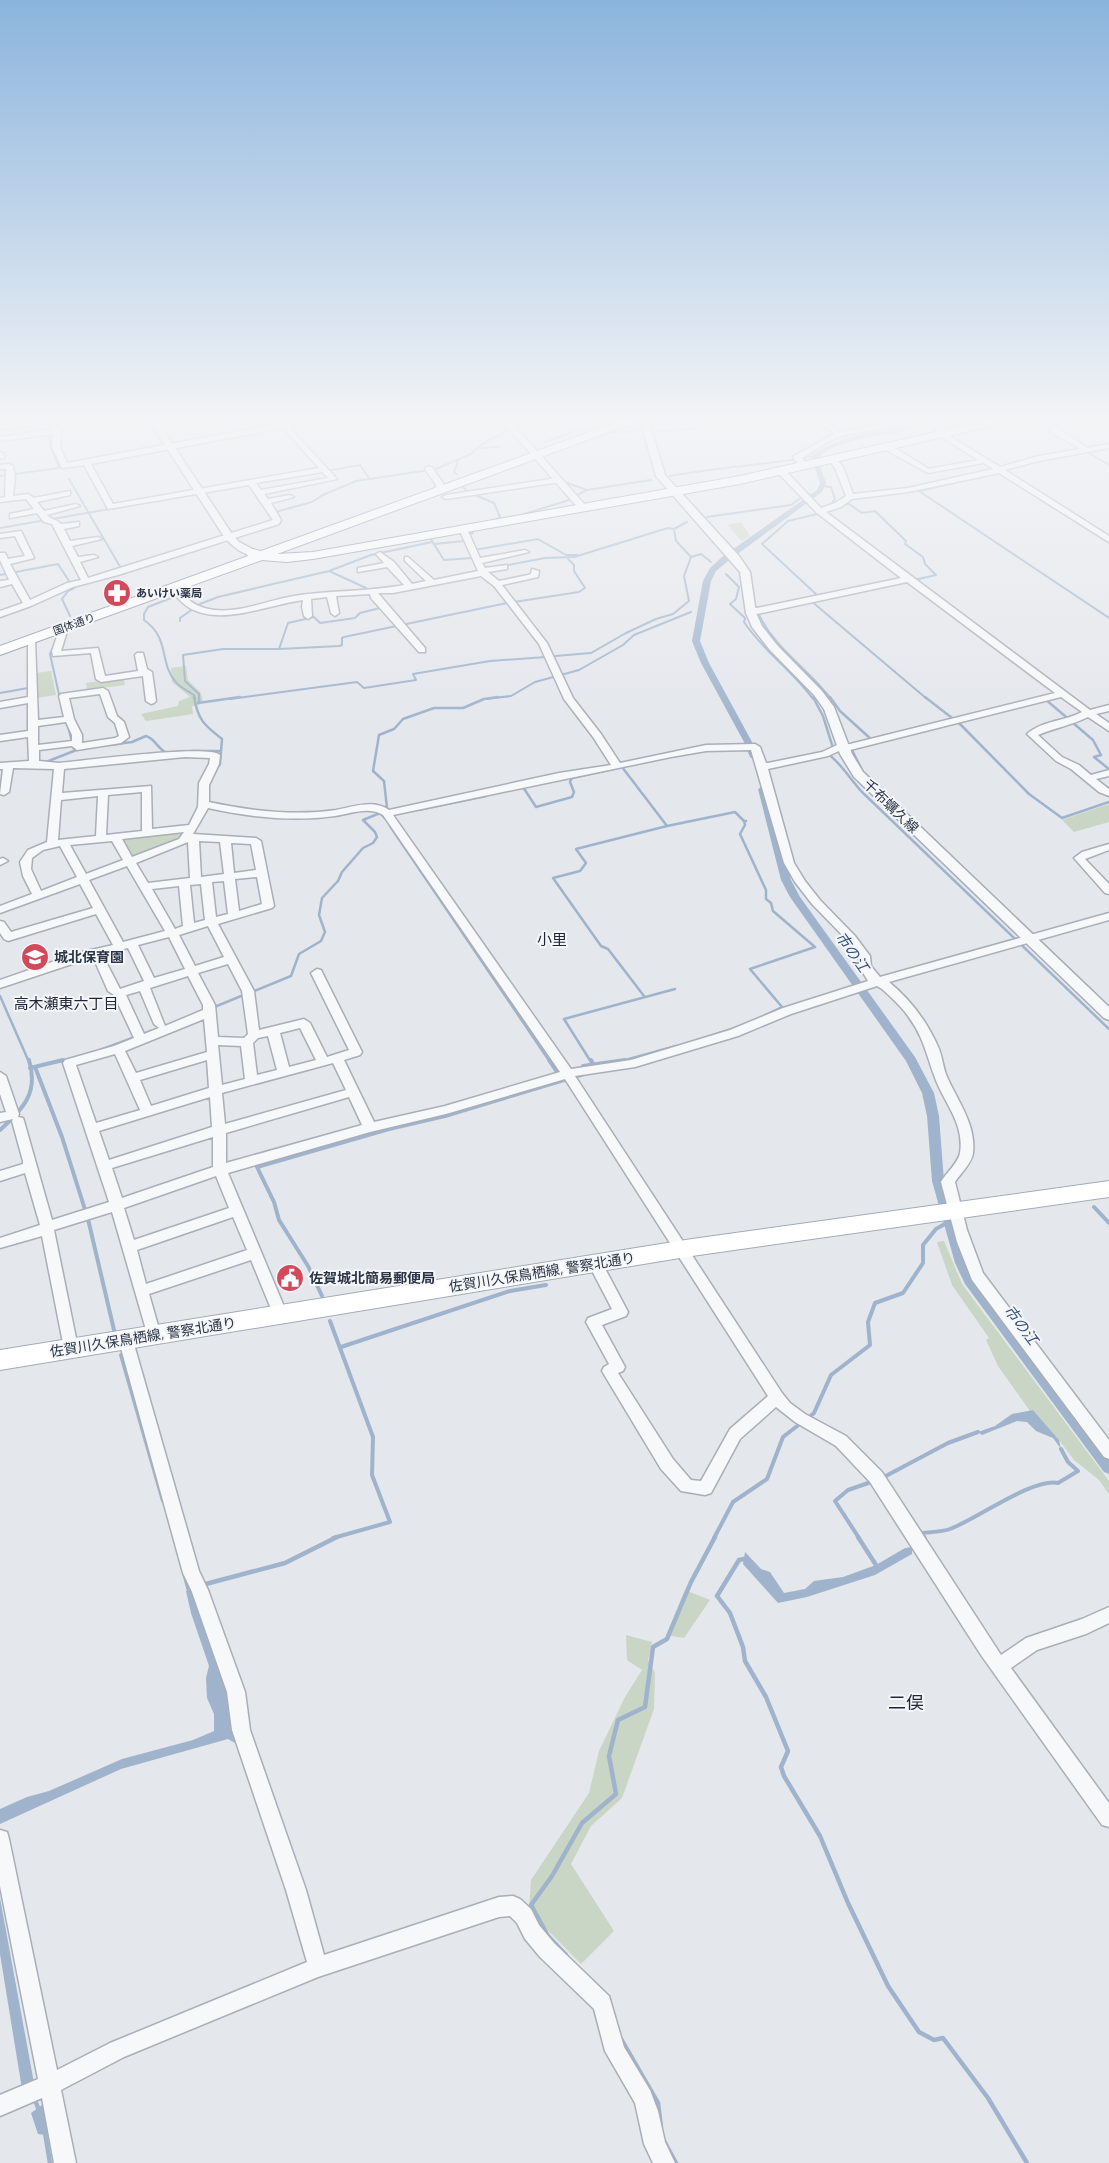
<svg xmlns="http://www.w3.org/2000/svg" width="1109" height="2163" font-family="Barlow,'Noto Sans JP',sans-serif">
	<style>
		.green { fill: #c9d6c5 }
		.water { fill: #9fb4cc }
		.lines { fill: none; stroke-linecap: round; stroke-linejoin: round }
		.stream-far3 { stroke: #9fb4cc; stroke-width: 2 }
		.stream-far2 { stroke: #9fb4cc; stroke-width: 2.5 }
		.stream-far1 { stroke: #9fb4cc; stroke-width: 4 }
		.stream { stroke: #9fb4cc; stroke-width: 4.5 }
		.canal { fill: #9fb4cc; fill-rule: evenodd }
		.minor-casing { stroke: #a9aeb7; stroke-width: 3 }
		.tertiary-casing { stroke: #a9aeb7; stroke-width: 3 }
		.primary-casing { stroke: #a3abb8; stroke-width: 2 }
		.trunk-casing { stroke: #8b94a3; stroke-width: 2 }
		.minor { fill: #f7f8fa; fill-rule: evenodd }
		.tertiary { fill: #f7f8fa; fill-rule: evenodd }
		.primary { fill: #fff; fill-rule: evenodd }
		.trunk { fill: #fff; fill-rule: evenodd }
		.labels { text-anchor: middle; stroke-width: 4; stroke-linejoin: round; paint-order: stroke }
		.far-poi-label { font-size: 11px; font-weight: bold; fill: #2b3445; stroke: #f4f6f9; text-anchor: start }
		.far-street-label { font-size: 11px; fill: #2b3445; stroke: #f4f6f9 }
		.street-label { font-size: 14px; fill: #2b3445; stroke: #f4f6f9 }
		.poi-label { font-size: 14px; font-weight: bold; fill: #2b3445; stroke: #f4f6f9; text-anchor: start }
		.neighbourhood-label { font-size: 15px; fill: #1d2536; stroke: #f4f6f9 }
		.water-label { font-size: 15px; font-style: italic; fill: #34527a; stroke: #f4f6f9 }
		.near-neighbourhood-label { font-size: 18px; fill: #1d2536; stroke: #f4f6f9 }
	</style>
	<rect width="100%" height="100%" fill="#e4e7ec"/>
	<g class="green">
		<path d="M741,522L750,536L742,541L727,525Z"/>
		<path d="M186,666L188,680L201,693L203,702L198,705L192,706L193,714L146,721L141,714L178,706L179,701L190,697L172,682L171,668Z"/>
		<path d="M51,671L56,695L36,698V673Z"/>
		<path d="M123,677L125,685L87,690L86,683Z"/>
		<path d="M1109,804V822L1074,832L1062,820Z"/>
		<path d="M183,831L186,832L184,838L131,859L119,839Z"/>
		<path d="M944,1241L962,1284L1109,1481V1494L1099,1480L1074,1460L1059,1440L1033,1410L1030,1411L998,1366L986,1340L989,1338L952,1285L937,1242Z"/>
		<path d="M685,1590L710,1600L684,1638L666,1635Z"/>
		<path d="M626,1635L652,1642L648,1660L655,1673L654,1709L622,1798L591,1826L571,1864L614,1931L581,1964L529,1911L531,1880L589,1793L599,1751L625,1697L642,1670L627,1660Z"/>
	</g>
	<g class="water">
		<path d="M1033,1410L1059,1440L1061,1449L1053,1438L1036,1431L1027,1422L1017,1421L982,1435L978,1432L995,1426L1012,1414Z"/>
		<path d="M912,1547V1554L875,1575L807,1597L778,1603L743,1564L745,1552L761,1569L770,1572L784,1593L805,1589L814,1581L843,1577L876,1565L905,1548Z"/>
		<path d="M193,1589L201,1620L224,1679L235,1743L228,1739L121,1769L0,1824V1809L27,1797L49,1791L122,1759L193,1740L214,1731V1714L207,1698L206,1678L209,1666L191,1613L186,1591Z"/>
		<path d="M0,1898L34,2083L22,2089L0,1954Z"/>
		<path d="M42,2105L51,2136L38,2134L31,2113Z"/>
	</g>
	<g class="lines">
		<g class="stream-far3">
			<path d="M47,422L50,429V446L59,467L56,468"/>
			<path d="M312,422L290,427L313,454"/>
			<path d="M883,422L886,424L901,422"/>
			<path d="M1038,422L1066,441"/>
			<path d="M1001,424L1009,422"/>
			<path d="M829,425L856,422"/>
			<path d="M609,432H638"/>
			<path d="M657,432L692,429L727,422"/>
			<path d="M936,433L931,429L948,425"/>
			<path d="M238,436L281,429"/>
			<path d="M545,442L582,429"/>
			<path d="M480,448L499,447"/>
			<path d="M1087,452L1109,465"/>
			<path d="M1047,459L1088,452"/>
			<path d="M988,466L1109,543"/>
			<path d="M327,471L360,465L369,478"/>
			<path d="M998,473L919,491L1109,618"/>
			<path d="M457,474L454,472L458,460"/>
			<path d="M0,476L74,466"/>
			<path d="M670,476C718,467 767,465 815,456"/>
			<path d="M69,479L122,570"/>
			<path d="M562,481L587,490L651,480"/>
			<path d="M253,484L311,474"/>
			<path d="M822,486L831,487L835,499L832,503"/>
			<path d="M463,487L468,492L494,503L500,517L496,520"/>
			<path d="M577,495L587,490"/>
			<path d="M841,505L849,504L862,513L875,511L906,541L905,544L923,557L925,564L936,575L914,580"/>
			<path d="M521,515L569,500"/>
			<path d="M707,517L791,505L802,497L800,495"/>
			<path d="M277,523L281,520L277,513L279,511L312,502L323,495L356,481L436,469L471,454L482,444L513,428"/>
			<path d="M0,528L150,502"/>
			<path d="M674,529L687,522"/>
			<path d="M430,538L444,560L472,558L475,561"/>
			<path d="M434,544L464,541L462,535L473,533L471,531"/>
			<path d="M474,550L538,539L566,555H577"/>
			<path d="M503,566L545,558L574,557L668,528L674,529L676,541L691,557"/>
			<path d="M726,574L739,587L736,599L730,604L745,618L744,622C763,651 793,671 813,699"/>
			<path d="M0,575L58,564L71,584"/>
			<path d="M816,597L818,596L762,544L788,521L821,513"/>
			<path d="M171,598L148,607L144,614V620C170,638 159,662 175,681C179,687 188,691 194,695L195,699"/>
			<path d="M373,599L366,588L329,571L371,555L432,542"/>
			<path d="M810,600L927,699"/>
			<path d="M514,602L579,592L585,588L574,571V565L568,559"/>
			<path d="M758,613C774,648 808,669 831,699"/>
			<path d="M70,616L62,599L68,591L74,588"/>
			<path d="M180,621V618L200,604L218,597L329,571"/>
			<path d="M55,644L50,654L60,699"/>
			<path d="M279,649L339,646L342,645V638L344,637L507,603"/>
			<path d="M555,656L591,653L626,633L656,619L673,614L689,601L684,576L691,557L701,554L711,562"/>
			<path d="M0,693L28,688"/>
			<path d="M199,699V694L185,681L183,655L223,649H279L288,623L314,617L320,623L355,618L360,613L380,608L379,606"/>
			<path d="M230,699L357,682L364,688L416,680L413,674L490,661L546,657"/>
			<path d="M486,699L511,696L535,682L579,670L623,645L634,635L691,612"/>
		</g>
		<g class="stream-far2">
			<path d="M60,697L61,703"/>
			<path d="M194,697C198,720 204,725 222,739L220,764L212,775"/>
			<path d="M199,697V703"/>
			<path d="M813,697L823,716L833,748L831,749"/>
			<path d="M830,697L840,711L872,740"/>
			<path d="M925,697L961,725L1029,794L1062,818L1109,802"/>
			<path d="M1045,699L1093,740L1101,755L1094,757L1109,769"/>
			<path d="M198,703L240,697"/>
			<path d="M68,726L74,749"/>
			<path d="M110,745L132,742L146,736C156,739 157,749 167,753"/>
			<path d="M854,749L852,750L863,772L1109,1007"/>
			<path d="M192,751H220"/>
			<path d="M827,753C841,763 850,779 862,792L1109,1029"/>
			<path d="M46,762L79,749"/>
			<path d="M521,787H523L536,807L572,797L574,792L570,782L572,778L622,767L667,826"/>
			<path d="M387,808L384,781L373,771L379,735L394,729L403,719L434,708H463L484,699L498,697"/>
			<path d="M418,810L486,796"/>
			<path d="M746,821H744L745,825L740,834L766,890V899L771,903L773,911L815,947L750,969L782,1007L762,1017"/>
			<path d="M390,826L550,1062"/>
			<path d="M252,992L291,976L299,954L321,941L325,932L319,915L322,898L338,881L342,872L363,848L373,843L377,837L375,832L363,820L380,813L385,818"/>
			<path d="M0,996L29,1062"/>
			<path d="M644,996L608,949L601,946L553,878L580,871L586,863L576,849L667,826L735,812L744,821"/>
			<path d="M212,1008L246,994"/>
			<path d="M701,1039L741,1026"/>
			<path d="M100,1050L151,1031"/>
			<path d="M58,1062L73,1058"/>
			<path d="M591,1062L564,1019L675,989"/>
			<path d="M618,1062L676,1046"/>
		</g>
		<g class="stream-far1">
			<path d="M549,1060L557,1072"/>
			<path d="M591,1060L593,1064"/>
			<path d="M35,1067L62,1137L88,1219L114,1330"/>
			<path d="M30,1068L63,1060"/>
			<path d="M0,1130C23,1109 39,1093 29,1060"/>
			<path d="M1094,1207L1109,1223"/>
			<path d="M322,1296L308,1266L279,1220L274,1202L257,1167L389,1129L445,1116L584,1074L583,1066L625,1060"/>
			<path d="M330,1321L373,1437L372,1475L390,1522L333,1538"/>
			<path d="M341,1347L510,1291L546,1285"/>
			<path d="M121,1355L163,1501"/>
			<path d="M808,1418L814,1413L831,1375L870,1345L868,1322L875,1303L903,1293L923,1263V1245L936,1229L948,1222"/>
			<path d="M882,1478L948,1443L978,1432"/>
			<path d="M714,1538L733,1502L767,1479L783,1437L801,1423"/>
			<path d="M859,1538L835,1501L848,1490L874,1481"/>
			<path d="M924,1538L923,1533C931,1532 942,1532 950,1529C975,1520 1034,1477 1058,1483L1078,1471L1068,1462L1061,1449"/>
		</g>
		<g class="stream">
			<path d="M858,1537L876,1565"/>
			<path d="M924,1537L925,1540"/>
			<path d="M744,1559L739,1560L717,1596L730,1613L743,1647L745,1661L766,1697L788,1751L781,1767L784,1776L820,1836L848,1903L888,1986L919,2032L934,2040L943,2038L988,2098L1027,2163"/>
			<path d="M185,1576L190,1594"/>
			<path d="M202,1585L285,1563L337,1537"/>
			<path d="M566,1955L548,1936L531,1905L552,1876L582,1823L616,1794L609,1756L618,1720L645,1707L653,1647L667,1639L691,1582L715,1537"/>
			<path d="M621,2039L658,2103L661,2127"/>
			<path d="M34,2098L39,2110"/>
			<path d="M45,2133L50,2163"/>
			<path d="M664,2141L676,2163"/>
		</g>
		<g class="canal">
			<path d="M914,422H921C911,432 894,433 880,435C858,439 836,443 817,458V462L812,461V456C839,434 876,433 909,426Z"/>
			<path d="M817,464L820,466L826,483L822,492L728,561L716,571L711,581L700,641L709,663L752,742L758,757L754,760L750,757L744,742L701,663L692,641L703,581L710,568L722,557L817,490L820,483L814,466Z"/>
			<path d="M763,786L768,789L791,880L800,897L915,1057L934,1093L939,1116L944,1181L967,1263L974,1279L1109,1457V1474L1104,1472L965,1284L955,1263L932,1181L927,1116L922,1093L906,1061L790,897L781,880L758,789Z"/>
		</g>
		<g class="minor-casing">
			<g id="minor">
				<path d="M29,422L30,426L0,429V425Z"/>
				<path d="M48,422H55L61,431L60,447L67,463L288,422L291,425L289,427L337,479L264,494L268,499L290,495L294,497L271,503L281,520L279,524L118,575L73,587L31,606L0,617V611L23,603L12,584L0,587V581L9,580L0,560V553H5L8,559L25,556L15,536L0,538V534L21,531L34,558L10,564L30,600L67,583L81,580L52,524L44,522L37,513L10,518V514L34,509L26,499L0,502V498L5,497L6,469H0V465L9,464L13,466L15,477L13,496L28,494L34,498L70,491V495L37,502L44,511L76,504L80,506L47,515C51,520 57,519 61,524L79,522V526L64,529L70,541L98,537L102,539L72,546L78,557L94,555L98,557L80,562L88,578L273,520L249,485L108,509L84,465L62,468L52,447L53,434L0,441V437L53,429ZM283,428L319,468L113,504L91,464ZM322,472L328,478L261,490L256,483Z"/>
				<path d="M524,422H536L512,429L508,427Z"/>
				<path d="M818,422H825L840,432L898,422H913L841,436L828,442L802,458L808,465L801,467L793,458L794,456L834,434Z"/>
				<path d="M1051,428H1057L1088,448L1109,444V448L1039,461L1005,470L1109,536V542L999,473L908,492L852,499L841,507L826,512L1090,710L1109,705V711L1096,714L1109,723V731L1088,717C1072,725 1055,728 1038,735L1062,757L1079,765L1091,775L1109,770V776L1096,779L1109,789V796L1099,792L1071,769L1056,761L1027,734C1041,721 1065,721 1082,712L1061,697L850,750L839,751L828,756L768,769L794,863L805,881L820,900L855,936L870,956L871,966L880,977L1109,913V920L889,982C911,1000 928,1023 939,1049C943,1059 943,1069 948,1079C959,1103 976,1125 973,1153C972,1163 960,1174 955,1182L967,1230L983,1273L1109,1440V1459L1104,1457L972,1280L957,1242L941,1182C946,1173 958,1163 960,1153C965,1123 943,1102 934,1075C926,1053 923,1036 908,1016C901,1006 891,997 882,989L877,986L791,1014L738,1036L635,1067L575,1076L782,1393L790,1403L805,1414L846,1436L882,1472L1001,1655L1026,1638L1082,1619L1109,1607V1623L1086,1634L1037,1650L1011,1668L1109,1803V1827L1102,1825L981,1655L870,1482L836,1446L795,1422L776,1407L740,1439L711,1493L705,1495L681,1491L661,1469L602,1371L604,1367L609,1364L586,1322L588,1318L612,1309L588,1263L590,1259L595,1258L600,1259L628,1312L626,1316L602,1325L625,1367L623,1371L618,1373L673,1459L691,1480L701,1481L730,1429L768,1396L565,1079L446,1114L370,1132L228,1173L288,1316L286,1320L281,1322L276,1320L274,1316L251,1260L149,1294L161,1336L159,1340L154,1342L149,1340L112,1212L54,1230L78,1348L76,1352L71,1354L66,1352L64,1348L42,1236L0,1248V1238L40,1225L25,1173L0,1181V1171L23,1164V1161L12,1121L13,1119L0,1122V1113L6,1112L0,1094V1072L6,1076L19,1114L18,1117L23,1118L24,1121L52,1220L109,1202L63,1063L65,1060L114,1046L134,1038L114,995L108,991L93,957L0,988V980L78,953L113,945L96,914L8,941L4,939L0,933V921L4,922L11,932L93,908L80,884L0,913V906L32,894L23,876L20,862L28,850L47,842L54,769L13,768L9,792L4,795L0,794L3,769H0V763L29,761L28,737L0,741V735L28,731V703L0,708V702L28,697V638H34L35,640L38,720L64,717L59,696L61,694L103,688L108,691L117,716L124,722L129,737L121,743L77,750L72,746L39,750V761L59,763C83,761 208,744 220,755L219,764L209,785V802C251,811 294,816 336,810C353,807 373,799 389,810L559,773L611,765L593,737L564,699L539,644L494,586L481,576L393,593H378L425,648V652H419L371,598L370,594L336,596L339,613L335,616L331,613L327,597L311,599L312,616L308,619L304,616L302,607L303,600C260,606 198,637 171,588L178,586C187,601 197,608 215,610C240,613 269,600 294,596C330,590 368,592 404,585L387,567L358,572V568L384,563L376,554L380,552L394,562L412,584L426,581L405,561V557H408L434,580L478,571L459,529L463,527L467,529L480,558L525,550L529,552L482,563L485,568L507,565V569L488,572L499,581L528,575L531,574L532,569L539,571L538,577L502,585L547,643L573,698L601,734L620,763L706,745L755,744L760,747L766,763H768L822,752L837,745L850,744L1055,693L907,582L757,614L748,612V608H757L901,578L817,513L778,473V469H784L821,508L835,503L846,496L835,468L828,459L829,457H835L843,467L853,494L908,488L993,469L984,463L928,473L884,449V445H890L929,469L978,460L940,436L939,434L943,432L1000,467L1039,456L1080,449L1051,432ZM100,694L108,717L115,723L119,736L115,738L82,743V735L74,719L69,698ZM66,722L72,735V741L38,745V726ZM751,750L784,863L795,882L812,904L847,940L858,956L859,966L868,981L783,1008L730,1030L631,1060L571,1069L393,815L671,757L706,751ZM185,757L210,758L209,764L199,783L198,807L189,825L152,829L151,786L62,793L64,769ZM142,792V831L106,835L108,795ZM98,796L96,836L58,840L61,800ZM208,808C249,817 292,822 335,816C350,814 369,806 383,815L560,1072L445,1106L374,1122L344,1060L360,1055L362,1052L321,970L317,969L311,973L349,1050L327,1057L310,1023L304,1019L259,1030L254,991L218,924L272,908L274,906L261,841L256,838L193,834ZM184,832L179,839L132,857L122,839ZM112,841L123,860L86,874L70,845ZM199,841L220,842L224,874L201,877ZM188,842L190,878L148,883L136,863ZM231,843L251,844L256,870L234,873ZM60,846L77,877L41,891L31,869L32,858L43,850ZM127,866L165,931L123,942L89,880ZM257,877L262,904L239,911L235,879ZM224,881L228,914L216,917L212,882ZM201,884L205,920L194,923L190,885ZM179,886L183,926L175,929L152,889ZM208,926L224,957L195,966L179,935ZM169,937L185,969L154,978L138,945ZM128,948L144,981L120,989L104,958L100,955ZM228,964L242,991L248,1034L244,1038L218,1037L215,1005L198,973ZM188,976L203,1005V1010L165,1026L150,988ZM140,991L154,1024L159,1028L144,1034L126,995ZM204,1019L207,1052L136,1073L125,1051ZM300,1028L316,1060L289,1067L280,1033ZM268,1036L277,1070L257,1075L253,1043L258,1038ZM218,1045L241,1046L245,1079L222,1085ZM115,1054L140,1110L96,1123L76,1065ZM207,1060L209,1088L151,1106L140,1080ZM333,1063L346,1090L225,1124L222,1093ZM210,1097L212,1127L109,1160L99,1131ZM349,1097L362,1125L226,1163V1133ZM213,1137V1167L122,1198L112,1168ZM216,1176L229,1208L134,1240L124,1208ZM233,1217L247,1250L146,1284L137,1250Z"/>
				<path d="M0,452L4,454V458H0Z"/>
				<path d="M426,467H432L444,485L442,493L435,491L436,485L425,469Z"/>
				<path d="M557,478H560V482L446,499L442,497L446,495Z"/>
				<path d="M64,625L68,628L61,651L98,648L105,676L138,671L135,655L137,653H143L147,669L152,672L156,701L154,703L151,704L146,701L143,676L101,682L96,679L91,653L53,656L52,651L60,628Z"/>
				<path d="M1109,844V850L1085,859L1109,884V894L1105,893L1074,858L1082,852Z"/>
				<path d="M3,858L8,861L0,865V859Z"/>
				<path d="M126,1335L131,1337L133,1341L199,1571L208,1590L245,1692L250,1730L306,1890L324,1955L499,1897L513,1896L520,1899L531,1909L539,1925L554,1943L609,1996L624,2047L650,2090L658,2111L665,2142L675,2163H653L644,2144L635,2103L605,2051L594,2009L540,1957L525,1939L517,1923L510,1916L499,1917L318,1977L124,2057L61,2090L76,2163H54L42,2098L0,2116V2095L38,2079L0,1886V1830L7,1832L9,1839L57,2070L110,2043L307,1962L286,1890L232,1730L227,1692L192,1592L183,1573L119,1341L121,1337Z"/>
			</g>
		</g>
		<g class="tertiary-casing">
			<g id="tertiary">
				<path d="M150,422H158L232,534L239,542L256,551V555C245,557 232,546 225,538Z"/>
				<path d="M503,422H511L586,506V510H580Z"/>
				<path d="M641,422H649L665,475L739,556L750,572L756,613L762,626L777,645L822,691L834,707L852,754L863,772L1109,1007V1020L1104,1018L854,777L840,754L824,709L814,695L769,649L752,627L746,613L740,572L656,476Z"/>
			</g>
		</g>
		<g class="primary-casing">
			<path id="primary" d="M1109,1181V1197L692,1256L0,1370V1350L692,1239Z"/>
		</g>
		<g class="trunk-casing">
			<path id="trunk" d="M617,422H633L631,424L277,554L313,552L740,476L981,422H1001L995,425L740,484L313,559L287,562L262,560L0,655V646L248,556L246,553L248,550L253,549L261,551Z"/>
		</g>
		<use href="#minor" class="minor"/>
		<use href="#tertiary" class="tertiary"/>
		<use href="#primary" class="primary"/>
		<use href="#trunk" class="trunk"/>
	</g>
	<linearGradient id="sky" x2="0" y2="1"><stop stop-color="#8bb4dd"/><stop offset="0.58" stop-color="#f3f4f6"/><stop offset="1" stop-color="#f3f4f6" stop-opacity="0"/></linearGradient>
	<rect width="1109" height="725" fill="url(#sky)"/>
	<defs>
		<g id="pharmacy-disc" transform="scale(1.4375)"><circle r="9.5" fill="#d1495b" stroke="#f4f6f9"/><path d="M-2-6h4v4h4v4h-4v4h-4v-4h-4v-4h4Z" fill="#fff"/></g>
		<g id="school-disc" transform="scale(1.4375)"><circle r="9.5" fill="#d1495b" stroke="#f4f6f9"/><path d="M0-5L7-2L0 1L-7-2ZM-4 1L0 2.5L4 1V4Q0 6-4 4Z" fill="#fff"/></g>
		<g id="civic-disc" transform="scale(1.4375)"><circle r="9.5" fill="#d1495b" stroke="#f4f6f9"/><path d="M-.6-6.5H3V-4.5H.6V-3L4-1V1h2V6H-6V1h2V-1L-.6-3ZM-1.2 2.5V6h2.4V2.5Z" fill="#fff"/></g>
	</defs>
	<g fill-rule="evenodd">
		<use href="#pharmacy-disc" x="117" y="593"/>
		<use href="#school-disc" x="35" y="957"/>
		<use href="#civic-disc" x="290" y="1278"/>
	</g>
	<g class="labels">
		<g class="far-poi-label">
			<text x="136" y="597">あいけい薬局</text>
		</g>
		<g class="far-street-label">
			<text transform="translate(74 624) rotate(-20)" y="4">国体通り</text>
		</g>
		<g class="street-label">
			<text transform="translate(891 806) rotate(44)" y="5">千布蠣久線</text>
			<text transform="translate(542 1272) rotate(-9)" y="5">佐賀川久保鳥栖線, 警察北通り</text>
			<text transform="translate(143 1337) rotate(-9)" y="5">佐賀川久保鳥栖線, 警察北通り</text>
		</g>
		<g class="poi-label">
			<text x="54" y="962">城北保育園</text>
			<text x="309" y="1283">佐賀城北簡易郵便局</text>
		</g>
		<g class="neighbourhood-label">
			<text x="552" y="945">小里</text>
			<text x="66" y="1009">高木瀬東六丁目</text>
		</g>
		<g class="water-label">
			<text transform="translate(852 952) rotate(55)" y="5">市の江</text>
			<text transform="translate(1021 1325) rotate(53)" y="5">市の江</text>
		</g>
		<g class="near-neighbourhood-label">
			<text x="906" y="1709">二俣</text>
		</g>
	</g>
</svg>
